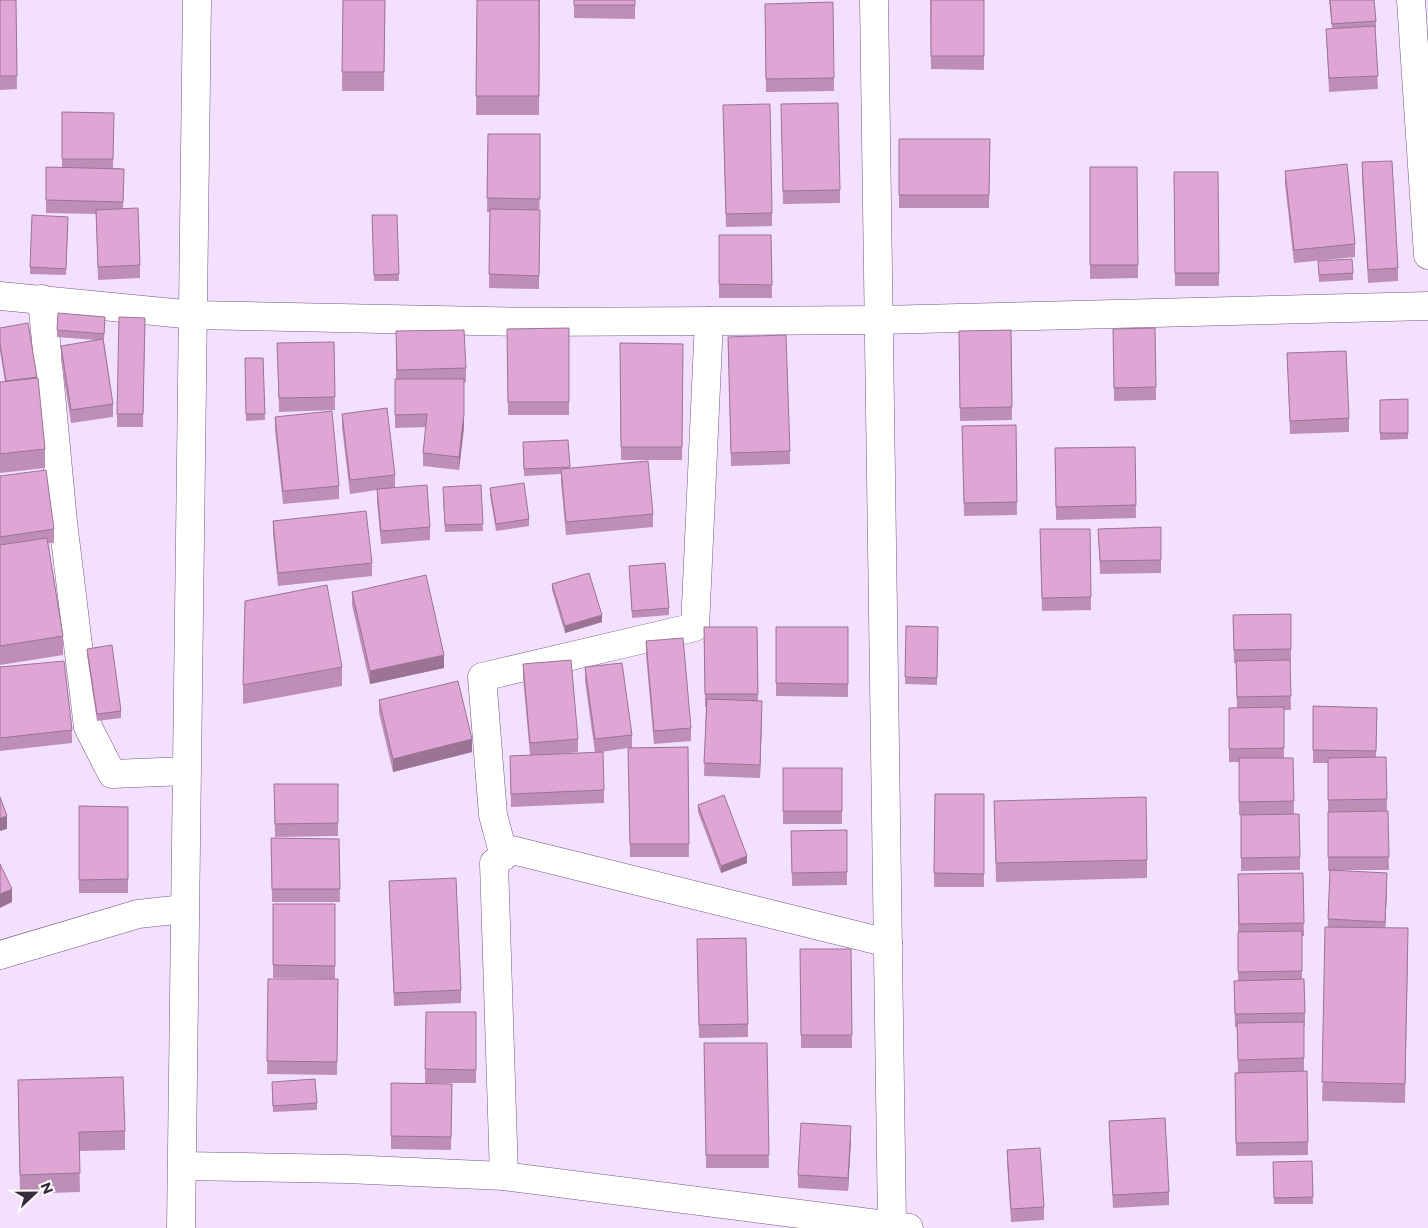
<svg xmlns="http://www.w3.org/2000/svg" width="1428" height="1228" font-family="Montserrat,sans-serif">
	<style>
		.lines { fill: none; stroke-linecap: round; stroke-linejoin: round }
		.minor-casing { stroke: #725882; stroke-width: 29 }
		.tertiary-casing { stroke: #725882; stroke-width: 29 }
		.minor { stroke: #fff; stroke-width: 28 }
		.tertiary { stroke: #fff; stroke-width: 28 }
		.wall { fill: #bf8eb7 }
		.shaded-wall { fill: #9b7495 }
		.building { fill: #dea5d5; stroke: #9b7495 }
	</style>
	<rect width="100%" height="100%" fill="#f2e0fe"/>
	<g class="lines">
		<g class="minor-casing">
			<g id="minor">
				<path d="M874,0L892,1225"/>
				<path d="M1411,0L1428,255"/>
				<path d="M0,296L194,315L528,322L880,320L1428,306"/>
				<path d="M42,299L63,522L88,727L112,774L186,771"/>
				<path d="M504,856L493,815L482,677L695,627L709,321"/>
				<path d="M0,955L138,914L184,909"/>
				<path d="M183,1166L346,1169L504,1176L909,1228"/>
				<path d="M504,1176L494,863L512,850L888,943"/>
			</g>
		</g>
		<g class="tertiary-casing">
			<path id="tertiary" d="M181,1228L197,0"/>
		</g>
		<use href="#minor" class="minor"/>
		<use href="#tertiary" class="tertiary"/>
	</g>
	<g class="wall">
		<path d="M0,0H16L17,89L0,90Z"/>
		<path d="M343,0H385L384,91H342Z"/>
		<path d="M477,0H540L539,115H476Z"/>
		<path d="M574,0H635V19L574,18Z"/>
		<path d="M930,0H984V70L931,69Z"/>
		<path d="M1329,0H1374L1376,21V27L1375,28L1378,89L1329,92L1326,29H1332Z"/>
		<path d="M765,17L834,78V91L766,92Z"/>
		<path d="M781,104L840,190V203L783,204Z"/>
		<path d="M62,112L114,113L113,168L124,169L123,209L140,265V278L98,280L96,214L46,213V167H62Z"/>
		<path d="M723,118L772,213V226L726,227Z"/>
		<path d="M488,134H540L539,289L489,288L490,212H487Z"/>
		<path d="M899,139H990L989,208H899Z"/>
		<path d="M1362,162L1398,268V281L1368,283L1362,176Z"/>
		<path d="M1090,167H1137L1138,278L1090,279Z"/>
		<path d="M1285,171L1355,244V257L1294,263L1285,184Z"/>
		<path d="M1174,172H1218L1219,286H1175Z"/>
		<path d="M372,215H397L399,281H374Z"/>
		<path d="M68,224L66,275L30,274V267Z"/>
		<path d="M719,235H771L772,298H719Z"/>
		<path d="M1318,261L1353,273V280L1319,282Z"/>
		<path d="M105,317L104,341L113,404V417L71,423L61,359V346L96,340L57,337V330Z"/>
		<path d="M145,318L143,427H117V414Z"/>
		<path d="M28,323L37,379L45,449V468L0,473V382H5L0,351V328Z"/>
		<path d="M569,328V415H508L507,329Z"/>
		<path d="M1155,328L1156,400L1114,401L1113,329Z"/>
		<path d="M1011,330L1012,420L960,421L959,331Z"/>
		<path d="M728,337L790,451V464L731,466Z"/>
		<path d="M334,342L335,410L279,412L277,343Z"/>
		<path d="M620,343L683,344L682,460H621Z"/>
		<path d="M396,344L466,368V382H464V427L459,470L423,466V453L426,427L395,428V379H396Z"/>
		<path d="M1287,353L1349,418V432L1290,434Z"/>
		<path d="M245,358H263L265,420L246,421Z"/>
		<path d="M1408,399V439L1380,440V400Z"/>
		<path d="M342,414L395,475V487L430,527V540L381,544L377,502V490L350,494L342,427Z"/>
		<path d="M275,417L339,486V499L283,504L275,430Z"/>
		<path d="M1016,425L1017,515L964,516L962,426Z"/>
		<path d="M568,440L570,468L653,514V527L566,535L561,482V474L524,476L523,449Z"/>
		<path d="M1135,447L1136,518L1056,520L1055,448Z"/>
		<path d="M0,476L54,529V543H48L63,636V655L0,665Z"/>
		<path d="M481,485L483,531L445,532L443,494Z"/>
		<path d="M490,488L529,519V526L496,531L490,495Z"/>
		<path d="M273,521L372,563V576L278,586L273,534Z"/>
		<path d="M1161,527V573L1100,574L1098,529Z"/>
		<path d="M1090,529L1091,610L1042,611L1040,542Z"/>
		<path d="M629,566L669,608V615L632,618Z"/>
		<path d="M552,584L602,622L565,633L552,590Z"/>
		<path d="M352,592L444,668L370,684L352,605Z"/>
		<path d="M1291,614V663H1290L1291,710H1284V758H1293L1294,814L1300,857V870L1241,871V815H1239V762H1229V708H1237L1236,663H1234L1233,615Z"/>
		<path d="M906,626L938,627L937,685L905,684Z"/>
		<path d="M704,627H757L758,701L762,714L760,778L704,776L706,707H705Z"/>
		<path d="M776,627H848V697L776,696Z"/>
		<path d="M646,641L691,728V741L654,744L646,655Z"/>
		<path d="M87,649L121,711V718L97,721L87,655Z"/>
		<path d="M523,664L578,739V752L557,754L595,753L585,681V667L632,735V748L688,747L689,857H630L628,748L595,753L604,790V803L511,807L510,756L530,755L523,677Z"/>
		<path d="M0,667L72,730V743L0,751Z"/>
		<path d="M342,667V686L243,704V685Z"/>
		<path d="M379,700L472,752L393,772L379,713Z"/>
		<path d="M1313,706L1377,708L1376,757H1386L1387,811H1388L1389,870H1340L1387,886L1385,928L1408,947L1405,1103L1322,1101L1328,919L1330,871H1328V763H1313Z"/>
		<rect x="783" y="768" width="59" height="56"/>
		<path d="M274,784H338V836L275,837Z"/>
		<path d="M935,794H984V887H934Z"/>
		<path d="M994,801L1147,860V878L996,882Z"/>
		<path d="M698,805L747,863L721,873L698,812Z"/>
		<path d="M79,806L128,807V893H79Z"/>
		<path d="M847,830V885L792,886L791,831Z"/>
		<path d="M271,838L339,839L340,902H272Z"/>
		<path d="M1303,873L1304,936H1302V979L1305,1013V1026H1304V1071H1307L1308,1155L1236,1156L1235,1073H1238L1237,1027H1235L1234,981H1238V874Z"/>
		<path d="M389,881L461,990V1003L394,1006Z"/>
		<path d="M273,904H335V979L273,978Z"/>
		<path d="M800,949H851L852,1048H801Z"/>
		<path d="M697,952L748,1024V1037L699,1038Z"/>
		<path d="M268,979H338L337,1075L267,1074Z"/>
		<path d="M426,1012H476V1083H425Z"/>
		<path d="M704,1043H767L769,1168H706Z"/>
		<path d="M18,1080L125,1131V1150L79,1151L80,1192L20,1194Z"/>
		<path d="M272,1082L317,1103V1110L273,1112Z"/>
		<path d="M391,1083L452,1084L451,1150L391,1149Z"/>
		<path d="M1109,1121L1169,1192V1205L1113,1208L1109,1134Z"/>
		<path d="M851,1139L848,1191L798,1188V1175Z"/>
		<path d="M1007,1150L1044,1207V1220L1011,1222L1007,1163Z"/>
		<path d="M1312,1161L1313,1204H1274L1273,1162Z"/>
	</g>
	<g class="shaded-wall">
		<path d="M464,414V427L459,470V457Z"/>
		<path d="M602,615V622L565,633V626Z"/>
		<path d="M444,655V668L370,684V671Z"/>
		<path d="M762,701V714L760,778V765Z"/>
		<path d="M472,739V752L393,772V759Z"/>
		<path d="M7,816V829L0,831V818Z"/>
		<path d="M747,856V863L721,873V866Z"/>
		<path d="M1387,873V886L1385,935V922Z"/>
		<path d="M12,889V902L0,908V894Z"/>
		<path d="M851,1126V1139L848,1191V1178Z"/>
	</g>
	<g class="building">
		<path d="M0,0H16L17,76H0Z"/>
		<path d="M343,0H385L384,72H342Z"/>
		<path d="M477,0H539V96H476Z"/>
		<rect x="574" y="0" width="61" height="5"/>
		<rect x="931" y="0" width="53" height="56"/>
		<path d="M1330,0H1374L1376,21L1332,24Z"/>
		<path d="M833,2L834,78L766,79L765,4Z"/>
		<path d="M1375,26L1378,76L1329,78L1326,29Z"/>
		<path d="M838,103L840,190L783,191L781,104Z"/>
		<path d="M770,104L772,213L726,214L723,105Z"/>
		<path d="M62,112L114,113L113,159H62Z"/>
		<path d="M488,134H540V199L487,198Z"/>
		<path d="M899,139H990L989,195H899Z"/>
		<path d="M1392,161L1398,268L1368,270L1362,162Z"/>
		<path d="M1347,164L1355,244L1294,250L1285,171Z"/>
		<path d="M46,167L124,169L123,202L46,200Z"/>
		<path d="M1090,167H1137L1138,265H1090Z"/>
		<path d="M1174,172H1218L1219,273H1175Z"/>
		<path d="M138,208L140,265L98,267L96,210Z"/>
		<path d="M490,209L540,210L539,276L489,274Z"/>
		<path d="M32,215L68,217L66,269L30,267Z"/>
		<path d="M372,215H397L399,274L374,275Z"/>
		<path d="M719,235H771L772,285L719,284Z"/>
		<path d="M1352,259L1353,273L1319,275L1318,261Z"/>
		<path d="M58,313L105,317L104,334L57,330Z"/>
		<path d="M119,317L145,318L143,414H117Z"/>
		<path d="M28,323L37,377L6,381L0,344V328Z"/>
		<path d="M569,328V402H508L507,329Z"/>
		<path d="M1155,328L1156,387L1114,388L1113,329Z"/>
		<path d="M464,330L466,368L397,370L396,331Z"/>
		<path d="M1011,330L1012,407L960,408L959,331Z"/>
		<path d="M786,335L790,451L731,453L728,337Z"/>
		<path d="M103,339L113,404L71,410L61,346Z"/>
		<path d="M334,342L335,397L279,398L277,343Z"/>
		<path d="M620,343L683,344L682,447H621Z"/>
		<path d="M1346,351L1349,418L1290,421L1287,353Z"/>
		<path d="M245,358H263L265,414H246Z"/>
		<path d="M38,378L45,449L0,454V382Z"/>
		<path d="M395,379H464V414L459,457L423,453L427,414L395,415Z"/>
		<path d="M1408,399V433H1380V400Z"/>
		<path d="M387,408L395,475L350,480L342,414Z"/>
		<path d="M332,411L339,486L283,491L275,417Z"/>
		<path d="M1016,425L1017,502L964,503L962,426Z"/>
		<path d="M568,440L570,467L524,469L523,442Z"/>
		<path d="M1135,447L1136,505L1056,507L1055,448Z"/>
		<path d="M648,461L653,514L566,522L561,469Z"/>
		<path d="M46,470L54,529L0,537V476Z"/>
		<path d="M524,483L529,519L496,524L490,488Z"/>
		<path d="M427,485L430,527L381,531L377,489Z"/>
		<path d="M481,485L483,524L445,525L443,487Z"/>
		<path d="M366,511L372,563L278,573L273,521Z"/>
		<path d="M1161,527V560L1100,561L1098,529Z"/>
		<path d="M1040,529H1090L1091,597L1042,598Z"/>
		<path d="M47,538L63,636L0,646V545Z"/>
		<path d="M665,563L669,608L632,611L629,566Z"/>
		<path d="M589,573L602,615L565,626L552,584Z"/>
		<path d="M426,575L444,655L370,671L352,592Z"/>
		<path d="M327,585L342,667L243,685L245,601Z"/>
		<path d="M1291,614V649L1234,650L1233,615Z"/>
		<path d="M906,626L938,627L937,678L905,677Z"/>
		<path d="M704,627H757L758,694H705Z"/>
		<path d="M776,627H848V684L776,683Z"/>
		<path d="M683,638L691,728L654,731L646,641Z"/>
		<path d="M112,645L121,711L97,714L87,649Z"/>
		<path d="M571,660L578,739L530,743L523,664Z"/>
		<path d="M1290,660L1291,696L1237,697L1236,661Z"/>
		<path d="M64,661L72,730L0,738V667Z"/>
		<path d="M622,663L632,735L595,739L585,667Z"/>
		<path d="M458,681L472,739L393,759L379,700Z"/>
		<path d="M707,699L762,701L760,765L704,763Z"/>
		<path d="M1313,706L1377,708L1376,751L1313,750Z"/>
		<path d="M1284,707V748L1229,749V708Z"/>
		<path d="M688,747L689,844H630L628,748Z"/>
		<path d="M603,752L604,790L511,794L510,756Z"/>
		<path d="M1386,757L1387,799L1328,800V758Z"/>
		<path d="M1239,758H1293L1294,801L1239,802Z"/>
		<rect x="783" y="768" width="59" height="43"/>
		<path d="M274,784H338V823L275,824Z"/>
		<path d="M935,794H984V874L934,873Z"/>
		<path d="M724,795L747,856L721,866L698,805Z"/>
		<path d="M0,797L7,816L0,818Z"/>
		<path d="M1146,797L1147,860L996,863L994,801Z"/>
		<path d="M79,806L128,807V879L79,880Z"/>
		<path d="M1388,811L1389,857H1328V812Z"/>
		<path d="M1299,814L1300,857L1241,858V815Z"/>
		<path d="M847,830V872L792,873L791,831Z"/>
		<path d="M271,838L339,839L340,889H272Z"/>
		<path d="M0,864L12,889L0,894Z"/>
		<path d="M1330,870L1387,873L1385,922L1328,919Z"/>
		<path d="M1303,873L1304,923L1239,924L1238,874Z"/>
		<path d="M456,878L461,990L394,993L389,881Z"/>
		<path d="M273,904H335V966L273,965Z"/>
		<path d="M1325,927L1408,928L1405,1084L1322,1082Z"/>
		<path d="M1302,931V971L1238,972V932Z"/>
		<path d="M746,938L748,1024L699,1025L697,939Z"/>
		<path d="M800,949H851L852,1035H801Z"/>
		<path d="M268,979H338L337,1062L267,1061Z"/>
		<path d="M1304,979L1305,1013L1235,1014L1234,981Z"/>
		<path d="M426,1012H476V1070L425,1069Z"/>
		<path d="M1304,1022V1058L1238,1060L1237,1023Z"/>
		<path d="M704,1043H767L769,1155H706Z"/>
		<path d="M1307,1071L1308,1142L1236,1143L1235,1073Z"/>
		<path d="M123,1077L125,1131L79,1132L80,1173L20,1175L18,1080Z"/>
		<path d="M315,1079L317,1103L273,1106L272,1082Z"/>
		<path d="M391,1083L452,1084L451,1137L391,1136Z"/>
		<path d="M1165,1118L1169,1192L1113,1195L1109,1121Z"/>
		<path d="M801,1123L851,1126L848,1178L798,1175Z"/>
		<path d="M1040,1148L1044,1207L1011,1209L1007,1150Z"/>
		<path d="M1312,1161L1313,1197L1274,1198L1273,1162Z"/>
	</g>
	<g transform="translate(35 1193) rotate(68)" stroke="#ffffff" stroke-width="4" paint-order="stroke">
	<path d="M0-4L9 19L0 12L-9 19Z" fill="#362a3d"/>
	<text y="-8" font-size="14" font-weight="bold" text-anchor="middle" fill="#362a3d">N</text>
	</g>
</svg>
